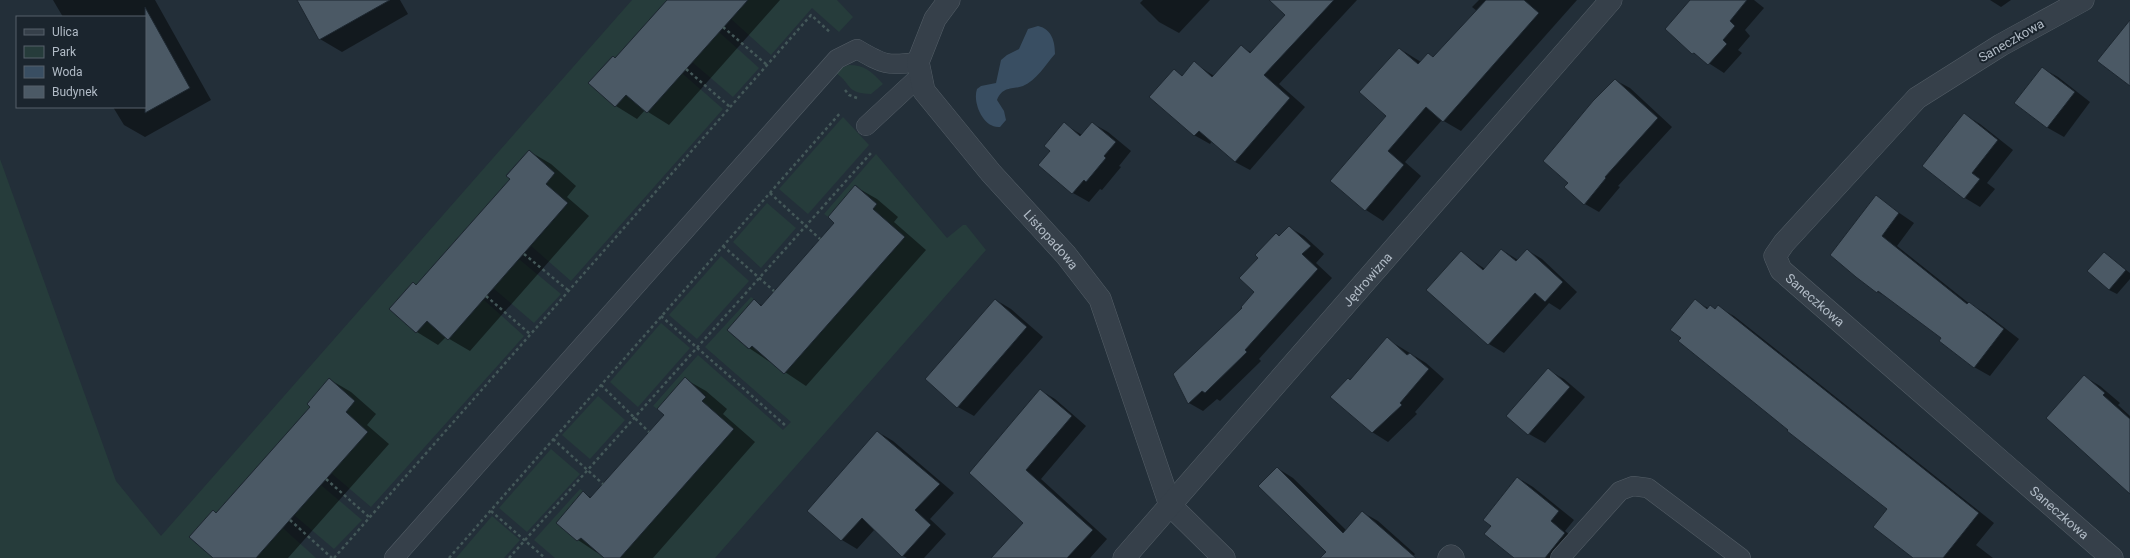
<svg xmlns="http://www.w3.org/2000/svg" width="2130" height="558" font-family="Roboto,sans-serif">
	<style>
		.green { fill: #263c3b }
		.water { fill: #394e62 }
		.shadow { fill: #0007 }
		.building { fill: #4b5965; stroke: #1d2730 }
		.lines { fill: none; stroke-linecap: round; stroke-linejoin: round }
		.service-casing { stroke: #545e67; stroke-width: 20 }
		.minor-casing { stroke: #545e67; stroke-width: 23 }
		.path { stroke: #445859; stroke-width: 2.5; stroke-dasharray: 3 3; stroke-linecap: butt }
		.service { stroke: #36404a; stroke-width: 19 }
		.minor { stroke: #36404a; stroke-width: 22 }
		.labels { text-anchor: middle; stroke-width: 4; stroke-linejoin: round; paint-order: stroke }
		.street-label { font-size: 13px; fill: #b1bbc6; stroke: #1b252e }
	</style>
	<rect width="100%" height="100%" fill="#232f39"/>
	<g class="green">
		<path d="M632,0H667L615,58L612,56L588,83L615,107L626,95L647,113L682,73L723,109L571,281L531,246L568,203L546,184L555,173L529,150L506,175L510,179L416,285L413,282L389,309L416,333L427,321L448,340L483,299L524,336L371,507L331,473L368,432L346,412L355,401L329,378L307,404L310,407L216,513L213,510L189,537L213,558H0V159L116,481L161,536Z"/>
		<path d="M748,0H837L853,17L839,32L812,8L771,55L731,19Z"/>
		<path d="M719,32L759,68L733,97L692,62Z"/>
		<path d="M849,65C865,65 872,72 883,84L871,94C845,93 853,85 836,73L841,68Z"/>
		<path d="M843,117L869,145L808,214L779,189Z"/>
		<path d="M876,154L947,238L963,225H966L986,250L715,558H620L734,429L702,401L706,396L685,377L657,409L653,406L698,355L783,430L791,422L705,347L751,297L754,299L727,330L748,349L752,346L784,374L905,237L873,209L877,204L856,185L828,217L824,214Z"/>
		<path d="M767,203L796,228L761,268L733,242Z"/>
		<path d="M721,256L749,281L697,339L669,315Z"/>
		<path d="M519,259L561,294L534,323L493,288Z"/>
		<path d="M661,323L690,348L638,407L610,382Z"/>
		<path d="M598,396L625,420L590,459L562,435Z"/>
		<path d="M551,449L580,474L527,532L499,508Z"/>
		<path d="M321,485L362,520L334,549L294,515Z"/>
		<path d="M580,489L583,491L556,523L577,541L581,538L604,558H555L534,540Z"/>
		<path d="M492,516L520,540L504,558H456Z"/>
		<path d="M283,528L316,558H256Z"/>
	</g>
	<path class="water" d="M1038,26C1052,29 1055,42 1055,54C1046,64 1036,81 1023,86C1011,90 1003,86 997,100L1004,111L1006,120L1000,127C984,129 972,103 977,89L981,86L996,83L1001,60L1007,55L1019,49L1028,29Z"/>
	<g class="shadow">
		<path d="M53,0H155L211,100L145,137L124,125L113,107H145V17H63Z"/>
		<path d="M298,0H400L408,14L342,52L320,39Z"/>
		<path d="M669,0H780L669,125L645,110L637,119L616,106L589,83L616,59Z"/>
		<path d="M1143,0H1210L1179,33L1159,22L1140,3Z"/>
		<path d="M1284,0H1357L1279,84L1305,107L1250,170L1235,162L1212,141L1210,144L1194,135L1174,70L1183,76L1194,63L1214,76L1241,46L1252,53L1287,15Z"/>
		<path d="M1479,0H1577L1461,131L1442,120L1405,162L1421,176L1383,221L1366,210L1331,181L1387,116L1400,49L1421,62L1428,54L1434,58L1477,11L1472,7Z"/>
		<path d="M1692,0H1754L1764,8L1745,30L1750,36L1738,50L1742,53L1724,73L1693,53Z"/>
		<path d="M1990,0H2011L2001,7Z"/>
		<path d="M2042,68L2058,77L2090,102L2064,137L2048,128L2016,103Z"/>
		<path d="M1615,80L1630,88L1672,127L1618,186L1620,187L1599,212L1585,204L1569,183Z"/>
		<path d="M1964,114L1980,124L2013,150L1987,183L1995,189L1980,207L1965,198L1923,166Z"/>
		<path d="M1092,123L1108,132L1131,151L1119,166L1121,167L1102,190L1100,189L1089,202L1073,193L1040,165L1051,151L1064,124L1082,135Z"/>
		<path d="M529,151L551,164L576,186L567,197L589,216L470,351L446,337L438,345L417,332L390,309L413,283L417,285L512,179Z"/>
		<path d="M856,187L877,199L898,217L894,222L926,250L806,386L749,348L754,301L763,306L836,223Z"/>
		<path d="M1876,197L1914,223L1897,246L1971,305L1984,312L2019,339L1990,376L1974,367L1942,338L1893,301L1878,292L1832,254Z"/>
		<path d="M1289,227L1304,236L1324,254L1316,263L1332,278L1259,359L1261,361L1220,401L1217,399L1203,411L1189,403L1255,292L1259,258L1276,234L1280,236Z"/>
		<path d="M1502,250L1518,260L1527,250L1542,259L1577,292L1560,310L1549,303L1504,353L1489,344L1428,290L1461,253L1485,269Z"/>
		<path d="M2104,253L2130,273V279L2117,294L2109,290Z"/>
		<path d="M996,300L1011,309L1043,337L974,416L958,407Z"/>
		<path d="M1695,301L1708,308L1716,310L1718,307L1734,316L1994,523L1976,545L1993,558H1914L1888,509L1789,430L1682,338Z"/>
		<path d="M1387,339L1426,363L1444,379L1415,412L1417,414L1388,442L1372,432L1350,381Z"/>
		<path d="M1548,370L1564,379L1585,397L1545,443L1529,434L1508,416Z"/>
		<path d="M2085,377L2100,386L2120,403L2118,405L2130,416V491Z"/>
		<path d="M329,379L351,392L376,414L367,425L389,444L288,558H214L213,511L217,513L312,407Z"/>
		<path d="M685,379L706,391L727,409L723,414L755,442L653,558H605L578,540L557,523L583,493L592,498L666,415Z"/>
		<path d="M1040,390L1055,399L1086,426L1041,479L1107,539L1090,558H1014L1025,523L970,472Z"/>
		<path d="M878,432L893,441L954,493L930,519L946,534L924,558H907L903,556L875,529L857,549L842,540L809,511Z"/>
		<path d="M1277,468L1293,478L1346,530L1362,512L1378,521L1415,554L1412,558H1335L1305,532L1259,486Z"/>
		<path d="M1518,478L1533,487L1574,520L1565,531L1579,542L1567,558H1516L1492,526Z"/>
	</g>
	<g class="building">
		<path d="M297,0H390L319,40Z"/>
		<path d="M667,0H748L647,113L626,95L615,107L588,83L613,56L615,58Z"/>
		<path d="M1269,0H1334L1264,75L1290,98L1235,162L1199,131L1194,136L1149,97L1174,69L1182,76L1194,61L1212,77L1241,45L1250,53L1285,15Z"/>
		<path d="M1486,0H1524L1539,13L1443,122L1426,107L1388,151L1404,165L1365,211L1330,181L1386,116L1359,92L1399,48L1418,64L1428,53L1433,57Z"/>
		<path d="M1690,0H1747L1730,21L1735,26L1723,40L1727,44L1708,65L1694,53L1692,54L1665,29Z"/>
		<path d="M145,7L190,88L145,113Z"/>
		<path d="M2130,20V86L2097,61Z"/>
		<path d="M2042,67L2075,92L2047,128L2014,103Z"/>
		<path d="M1615,79L1658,118L1605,177L1606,178L1584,205L1564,187L1568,183L1543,161L1593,101Z"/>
		<path d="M1964,113L1998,140L1972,173L1980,179L1964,199L1922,166Z"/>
		<path d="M1064,122L1080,136L1092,122L1116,142L1104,156L1106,158L1086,182L1084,180L1072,194L1038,165L1050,151L1044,146Z"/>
		<path d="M529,150L555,173L546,184L568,203L448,340L427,321L416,333L389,309L413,282L416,285L510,179L506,176Z"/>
		<path d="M855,185L877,204L873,209L905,237L784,374L752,346L749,349L727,330L754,299L761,306L834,223L828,217Z"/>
		<path d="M1876,195L1899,213L1882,236L1967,304L1969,302L2004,329L1974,368L1939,341L1941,338L1878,291L1877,293L1856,277L1830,255Z"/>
		<path d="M1289,226L1311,246L1302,254L1318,269L1245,350L1247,352L1205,393L1202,391L1188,404L1173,374L1242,308L1241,307L1254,292L1239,278L1258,258L1255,255L1276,233L1279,236Z"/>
		<path d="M1501,249L1516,261L1527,249L1563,282L1545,302L1535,293L1488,345L1426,290L1461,251L1483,270Z"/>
		<path d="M2104,252L2126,270L2109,290L2087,271Z"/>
		<path d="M995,299L1027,327L957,408L925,379Z"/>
		<path d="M1695,299L1707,309L1710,305L1715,309L1718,305L1979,513L1943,558H1913L1873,527L1887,509L1787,431L1788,430L1678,341L1681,338L1670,330Z"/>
		<path d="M1387,337L1407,355L1410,353L1429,369L1400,403L1402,405L1372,433L1330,397L1348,378L1350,380Z"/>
		<path d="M1548,368L1570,387L1528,435L1506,416Z"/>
		<path d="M2084,375L2105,393L2103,395L2130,419V494L2046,418Z"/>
		<path d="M685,377L706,397L702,401L734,429L620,558H604L581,538L577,541L556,523L583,491L590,498L664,415L657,409Z"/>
		<path d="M329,378L355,401L346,412L368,432L256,558H213L189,537L213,510L216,513L310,407L307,404Z"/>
		<path d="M1040,389L1072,416L1026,470L1093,530L1067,558H991L1023,523L969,473Z"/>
		<path d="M877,431L940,484L915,510L931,525L902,557L862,518L841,541L807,511Z"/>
		<path d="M1277,467L1343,533L1362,511L1416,558H1320L1326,552L1258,486Z"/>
		<path d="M1517,477L1559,511L1551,521L1565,533L1545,558H1514L1484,534L1491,526L1483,520Z"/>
	</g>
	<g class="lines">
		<g class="service-casing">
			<g id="service">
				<path d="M866,126L921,75"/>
				<path d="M394,558L837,59L857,49C884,65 887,66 918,62"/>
				<path d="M1560,558L1620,491L1633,486L1648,488L1741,558"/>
			</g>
		</g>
		<g class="minor-casing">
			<g id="minor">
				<path id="s1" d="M949,0L935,19L918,62L924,91L991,173L1066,255L1100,299L1170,505L1224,558"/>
				<path id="s2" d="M2083,0L2001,45L1917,98L1784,243L1775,256L1781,270L2112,558"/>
				<path id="s3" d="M1124,558L1611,0"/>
				<path d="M1449,558L1451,556L1453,558"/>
			</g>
		</g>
		<g class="path">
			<path d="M723,27L767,65"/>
			<path d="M686,69L730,107"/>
			<path d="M845,90L849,95L857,98"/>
			<path d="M770,193L820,239"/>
			<path d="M723,246L774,291"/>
			<path d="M524,254L569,291"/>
			<path d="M486,296L530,334"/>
			<path d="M661,316L786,426"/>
			<path d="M601,385L649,432"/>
			<path d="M553,439L603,484"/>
			<path d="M326,479L369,517"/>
			<path d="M491,511L545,558"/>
			<path d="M290,520L332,558"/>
			<path d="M334,558L811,15L831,33"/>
			<path d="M449,558L841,112"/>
			<path d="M509,558L871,153"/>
		</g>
		<use href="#service" class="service"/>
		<use href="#minor" class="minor"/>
	</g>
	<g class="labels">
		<g class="street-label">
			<text transform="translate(2011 40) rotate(-30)" y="5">Saneczkowa</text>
			<text dy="5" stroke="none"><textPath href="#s1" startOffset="295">Listopadowa</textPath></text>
			<text dy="5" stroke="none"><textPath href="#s3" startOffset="370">Jędrowizna</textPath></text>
			<text dy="5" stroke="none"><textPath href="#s2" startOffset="466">Saneczkowa</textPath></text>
			<text dy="5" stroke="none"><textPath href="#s2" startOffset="790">Saneczkowa</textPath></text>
		</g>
	</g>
	<rect x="16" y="16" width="130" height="92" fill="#1b252e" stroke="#57616b"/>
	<rect x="24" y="29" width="20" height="6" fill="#36404a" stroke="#57616b"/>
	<text x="52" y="36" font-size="12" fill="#b1bbc6">Ulica</text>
	<rect x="24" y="46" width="20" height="12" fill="#263c3b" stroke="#57616b"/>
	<text x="52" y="56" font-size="12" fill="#b1bbc6">Park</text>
	<rect x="24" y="66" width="20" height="12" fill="#394e62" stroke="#57616b"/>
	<text x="52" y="76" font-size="12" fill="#b1bbc6">Woda</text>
	<rect x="24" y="86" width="20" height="12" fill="#4b5965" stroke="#57616b"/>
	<text x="52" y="96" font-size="12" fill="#b1bbc6">Budynek</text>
</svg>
